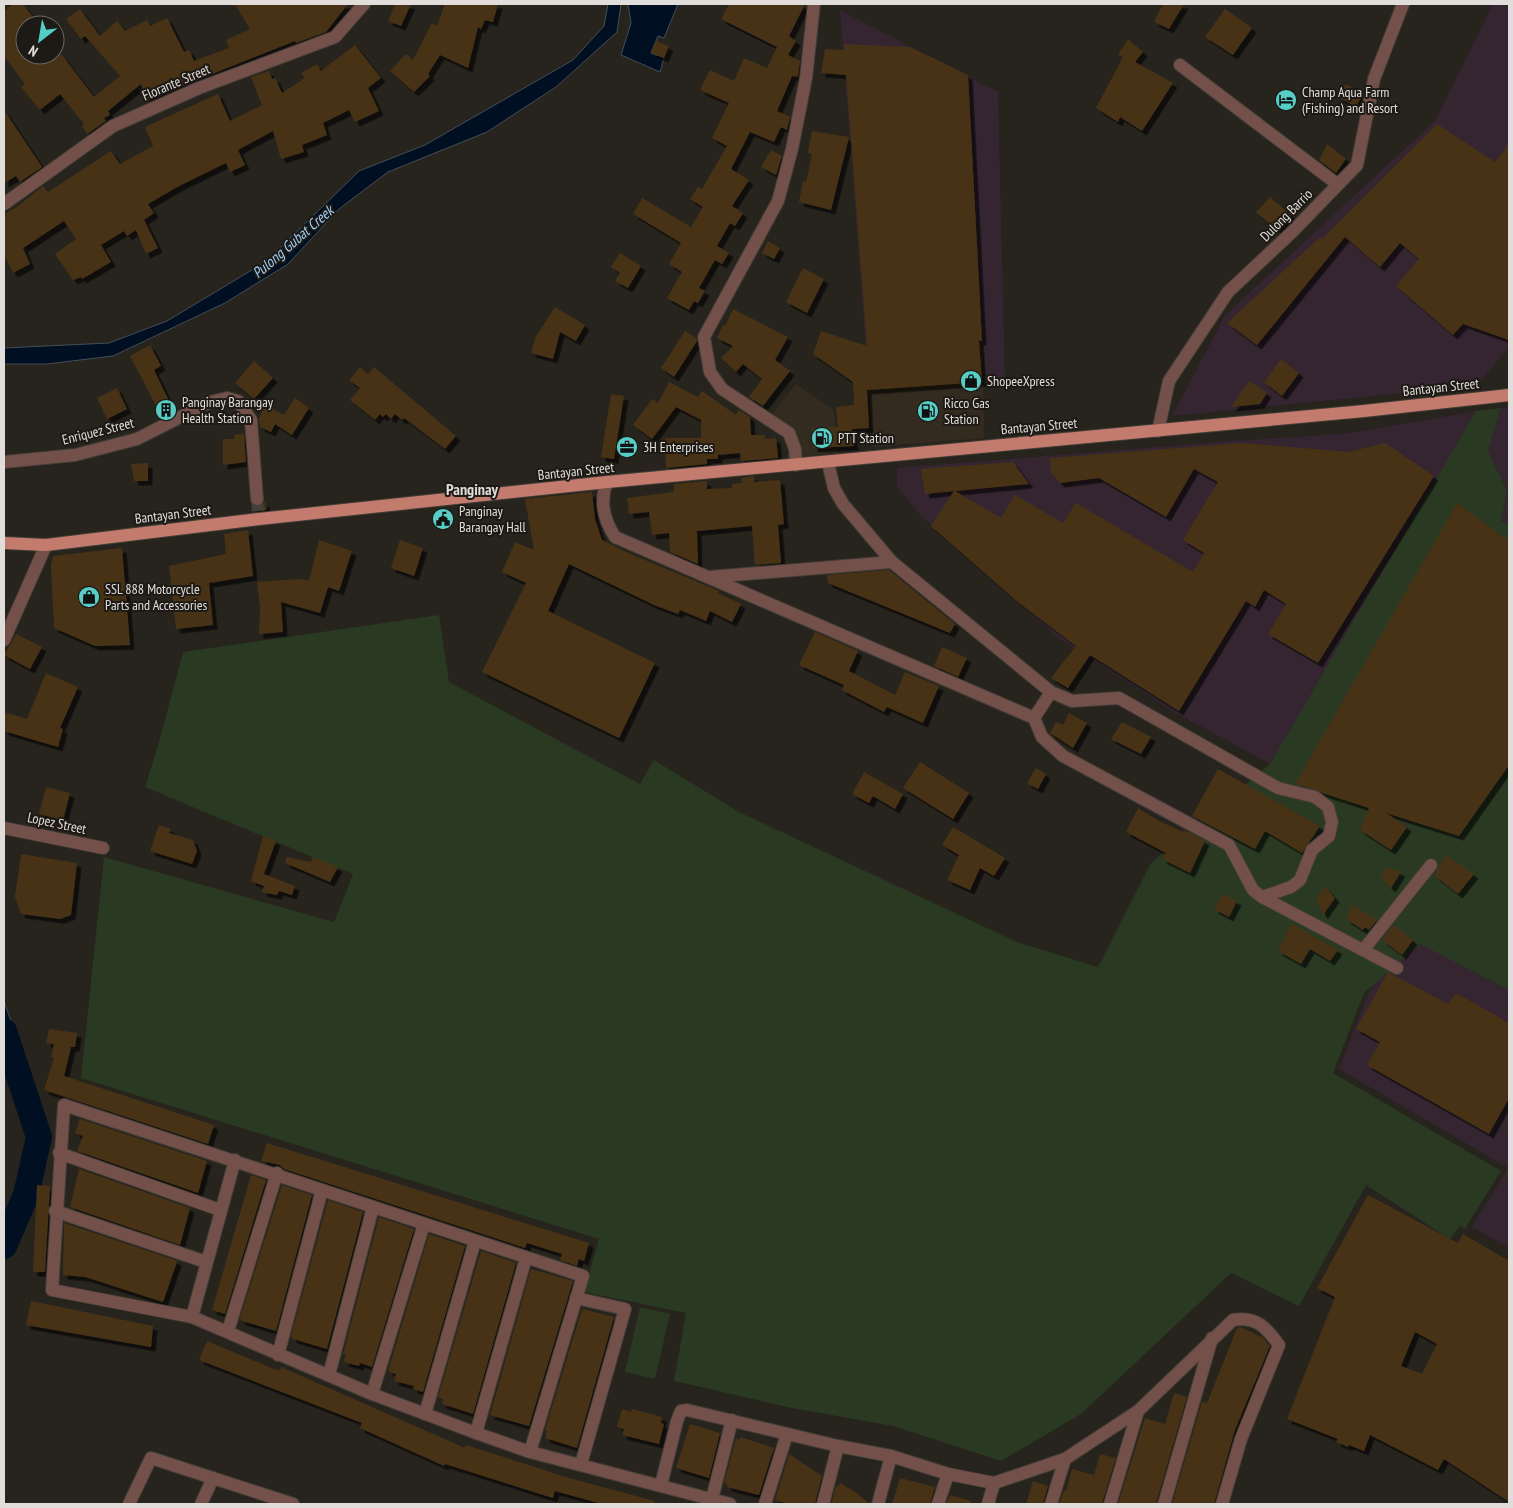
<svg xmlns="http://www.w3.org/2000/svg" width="1513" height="1508" font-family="'PT Sans Narrow',sans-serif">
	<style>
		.built { fill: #332b20 }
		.industrial { fill: #342531 }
		.green { fill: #293922 }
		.water { fill: #001022; stroke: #434e59 }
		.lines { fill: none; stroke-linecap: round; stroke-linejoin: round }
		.river { stroke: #001022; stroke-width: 26 }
		.building { fill: #463319; fill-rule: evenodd; filter: url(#shadow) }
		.minor-tunnel { stroke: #433f39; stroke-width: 12; stroke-dasharray: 12 6; stroke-linecap: butt }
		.minor-casing { stroke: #413d37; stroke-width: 14 }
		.major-casing { stroke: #413d37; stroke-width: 14 }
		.minor { stroke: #73504a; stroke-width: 12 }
		.major { stroke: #c37b6e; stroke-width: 12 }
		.labels { text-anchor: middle; stroke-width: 4; stroke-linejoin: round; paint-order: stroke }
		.street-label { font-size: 14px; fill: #e0ddda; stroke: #1d1914 }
		.poi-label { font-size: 14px; fill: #e0ddda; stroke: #1d1914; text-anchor: start }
		.water-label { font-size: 15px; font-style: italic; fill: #9dcff9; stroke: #1d1914 }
		.quarter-label { font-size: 16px; font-weight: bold; fill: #e0ddda; stroke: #1d1914 }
	</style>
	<defs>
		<filter id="shadow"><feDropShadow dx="4.5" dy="4.5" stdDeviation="0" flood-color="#0009"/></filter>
	</defs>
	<rect width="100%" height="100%" fill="#27231d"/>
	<g class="built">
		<path d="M983,343L984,438L873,447L866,349Z"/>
		<path d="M796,384L834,410L838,453L801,456L798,437L771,416Z"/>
	</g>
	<g class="industrial">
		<path d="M1493,4H1509V347L1477,386L1172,416L1225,315L1435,121Z"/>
		<path d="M840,10L998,92L1005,380H985L983,343L866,349Z"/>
		<path d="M1509,407V524L1501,521L1507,491L1488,451L1501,408Z"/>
		<path d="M1476,411L1442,480L1270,764L1178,714L1060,639L922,517L897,487V468L1231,441L1343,434Z"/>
		<path d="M1413,936L1509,988V1248L1472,1227L1508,1168L1339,1069L1369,992Z"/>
	</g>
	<g class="green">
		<path d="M1501,408L1488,451L1507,491L1501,521L1509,524V990L1420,944L1364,993L1333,1073L1501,1171L1465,1229L1460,1226L1450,1239L1366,1185L1299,1306L1231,1273L1081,1414L1001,1461L893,1426L792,1408L674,1381L686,1313L584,1292L599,1239L81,1078L104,857L334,922L353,874L145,787L159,742L183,652L439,615L449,682L640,784L654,760L739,812L1017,942L1098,967L1151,863L1270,764L1476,411Z"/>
		<path d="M640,1307L670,1314L655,1379L625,1372Z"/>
	</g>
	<g class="water">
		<path d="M608,4H621L617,32L556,87L487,132L388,172L339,209L288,264L225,303L113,356L47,364H4V348L109,343L167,321L267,261L359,171L425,145L573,60L604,26Z"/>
		<path d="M628,4H678L664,38L658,36L651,53L664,58L660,72L621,55L631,23Z"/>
		<path d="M4,1001L40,1105L33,1202L4,1261V1232L36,1141L4,1058Z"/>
	</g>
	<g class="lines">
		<path class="river" d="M4,1031L39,1137L26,1195L4,1246"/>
	</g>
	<g class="building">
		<path d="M13,4H23L39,25H25V55H62L94,97L120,76L85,36L81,39L66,19L80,9L100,36L117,21L125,31L147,20L150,26L167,18L184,52L189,50L194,61L229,48L226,40L250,29L235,4H348L326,32L296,43L295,41L147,100L141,84L108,111L110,115L104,118L106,121L87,134L82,126L84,124L60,94L40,110L21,87L25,84L4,56V11Z"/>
		<path d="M395,4H411L401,26L388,21Z"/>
		<path d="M445,4H498L493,22L485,20L481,29L478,27L468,68L440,55L428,74L430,76L414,92L390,71L406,54L413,60L432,23L437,26Z"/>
		<path d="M729,4H805L789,36L796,41L788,55L800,61L798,77L792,76L777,111L790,117L787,130L781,127L774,142L750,132L731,169L749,180L732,206L743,213L735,226L730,223L717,246L729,253L722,264L715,260L699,288L705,291L698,303L694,301L689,310L667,298L682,272L669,264L681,243L633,214L642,198L691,227L703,207L690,199L698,187L702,189L727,146L712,138L729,103L700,90L710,70L734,81L744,58L767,68L777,47L721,19Z"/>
		<path d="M1163,4H1184L1169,29L1154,22Z"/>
		<path d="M1225,9L1252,28L1233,55L1205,37Z"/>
		<path d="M1128,39L1143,52L1135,62L1173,83L1142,131L1120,117L1118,122L1096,108L1123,57L1118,55Z"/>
		<path d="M656,41L669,46L664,58L651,53Z"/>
		<path d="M844,44L910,47L968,75L982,341H979L982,382L867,390L869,428L852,429L854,446L813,448L812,428L838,427L836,407L854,405L853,382L813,354L821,331L867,346L846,75L821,73L825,49L844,50Z"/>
		<path d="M355,45L381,78L368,88L379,111L355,122L349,110L323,123L327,135L302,145L304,152L281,159L273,131L238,150L245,165L230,172L226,163L179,186L148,204L154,213L144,220L158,248L146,254L136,230L127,236L124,231L101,245L111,262L82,279L81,277L73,280L55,254L76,239L64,221L23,248L30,264L13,273L4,255V214L17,207L43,186L48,192L111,151L120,164L153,146L145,127L218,94L230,121L262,105L251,77L269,71L272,79L275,78L282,93L305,78L301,73L317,64L321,71Z"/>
		<path d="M1346,84L1363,94L1356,107L1338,97Z"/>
		<path d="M4,110L42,167L20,182L16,176L4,183Z"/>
		<path d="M1437,124L1495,162L1509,143V340L1463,324L1453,335L1396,286L1419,259L1400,243L1380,267L1345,237L1257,345L1227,323L1320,237L1322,239Z"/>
		<path d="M812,131L849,137L831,210L799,202L803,181L806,182L812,154L808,153Z"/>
		<path d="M1327,144L1346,159L1336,173L1319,160Z"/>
		<path d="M771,150L782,156L776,175L761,167Z"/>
		<path d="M1270,197L1291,215L1278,231L1256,212Z"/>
		<path d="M768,241L780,248L774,259L762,253Z"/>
		<path d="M620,253L641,266L628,288L615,281L620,273L611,267Z"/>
		<path d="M803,268L824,279L807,313L786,302Z"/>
		<path d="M555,307L585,325L576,341L560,332L553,359L531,353L535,338Z"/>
		<path d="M733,309L788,337L775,360L790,371L763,406L749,397L762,379L743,364L736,372L721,358L733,346L717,338L723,325L725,326Z"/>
		<path d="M685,331L696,338L697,341L674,377L661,368Z"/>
		<path d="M150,345L161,366L154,370L174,411L162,417L130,356Z"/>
		<path d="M1281,359L1299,373L1282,396L1264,382Z"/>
		<path d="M254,361L273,378L254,399L235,383Z"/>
		<path d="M360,367L368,374L374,367L456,436L445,449L404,418L402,420L395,414L391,419L386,414L383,417L380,414L375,420L350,400L360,388L349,380Z"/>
		<path d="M1249,381L1267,393L1260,404L1231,407Z"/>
		<path d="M669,382L698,397L702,391L736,415L739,410L750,417L751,435H765V439L776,438L778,458L741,461L740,453L718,455V459H707V464L666,468L665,438H701V420L676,407L652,439L633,425L652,399L658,403Z"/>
		<path d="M117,388L127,409L107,419L97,398Z"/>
		<path d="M611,394L624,396L614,459L601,457Z"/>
		<path d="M295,398L309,408L292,435L275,424L271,432L260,427L259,419L265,405L284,415Z"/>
		<path d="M244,434L246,462L223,465V439H235L234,435Z"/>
		<path d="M1242,443L1349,452L1385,443L1434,476L1318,663L1268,634L1286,604L1264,590L1255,607L1246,601L1179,711L1090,655L1068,688L1051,678L1076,646L1019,603L931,526L954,491L925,494L921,469L1013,462L1029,484L955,491L1001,518L1015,495L1063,523L1076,503L1193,572L1204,553L1183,540L1218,482L1194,469L1166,517L1099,478L1060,483L1051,473L1050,458Z"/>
		<path d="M148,463V481H134L131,464Z"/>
		<path d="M754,476V482L780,480L784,524L778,525L781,563L755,565L752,526L697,531L698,564L670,552L669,533L652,535L649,512L629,514L627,498L674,492V484L707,481V489L732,488L731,484L742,483V478Z"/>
		<path d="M592,492L595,519L602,540L626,552L719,591L718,593L741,604L732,622L710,611L706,621L680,610L678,614L654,605L569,564L548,611L655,663L619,738L482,672L526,583L502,572L515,542L534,550L525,499Z"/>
		<path d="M265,501L266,510L254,511L253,506H261Z"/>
		<path d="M1457,503L1509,541V765L1459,836L1386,813L1407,827L1391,850L1360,830L1369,808L1295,784Z"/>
		<path d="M248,530L253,576L209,583L213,625L176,629L169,566L226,554L224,534Z"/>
		<path d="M319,540L352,551L339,591L328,587L320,613L281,602L283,632L259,634L260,608L257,582L301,579L309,581Z"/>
		<path d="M400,540L423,548L414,576L391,568Z"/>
		<path d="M122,548L130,645L95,646L54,628L51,565L53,556Z"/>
		<path d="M889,570L955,624L950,633L828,583L827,575Z"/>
		<path d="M815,632L858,651L849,671L895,695L905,672L939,686L923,723L887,707L884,712L842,690L844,685L799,665Z"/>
		<path d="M16,634L42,647L30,669L4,655Z"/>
		<path d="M942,647L967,658L958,677L934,666Z"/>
		<path d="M46,673L78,687L60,728L63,729L58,747L4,731V712L27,719Z"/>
		<path d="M1069,713L1087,723L1073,748L1050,733L1056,722L1063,725Z"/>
		<path d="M1122,722L1151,737L1141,754L1111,739Z"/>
		<path d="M920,762L969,793L953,819L903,788Z"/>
		<path d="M1036,768L1046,774L1038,789L1027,783Z"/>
		<path d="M1218,769L1320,826L1302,853L1265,831L1255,849L1192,816Z"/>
		<path d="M864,772L903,794L895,809L873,796L869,803L852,794Z"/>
		<path d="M46,787L70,793L63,820L39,814Z"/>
		<path d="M1138,808L1159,821L1183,832L1184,830L1205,841L1190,873L1162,859L1166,853L1126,832Z"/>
		<path d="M159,825L171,829L169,833L193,840L197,851L192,864L150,851Z"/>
		<path d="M953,827L1005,858L994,876L980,868L970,890L947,880L959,855L942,845Z"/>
		<path d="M263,836L276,841L264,874L295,886L292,895L279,891L277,895L262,892L264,886L251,881Z"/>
		<path d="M21,854L77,863L71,915L60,919L21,914L15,897Z"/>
		<path d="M1446,855L1474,874L1458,894L1434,875Z"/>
		<path d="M287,857L311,862L313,857L338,867L330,882L285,863Z"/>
		<path d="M1387,867L1401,872L1391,888L1381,878Z"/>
		<path d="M1325,886L1335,898L1323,915L1316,899Z"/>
		<path d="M1222,894L1237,901L1229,917L1214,909Z"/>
		<path d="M1352,905L1377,920L1369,930L1365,927L1363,930L1346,919Z"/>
		<path d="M1291,923L1338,950L1330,961L1310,949L1301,964L1278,951Z"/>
		<path d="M1393,925L1413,940L1402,955L1382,940Z"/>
		<path d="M1388,972L1448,1004L1456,993L1509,1023V1098L1489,1134L1367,1065L1380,1042L1356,1029Z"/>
		<path d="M49,1029L77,1033L75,1047H71L64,1076L214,1125L208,1144L44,1090L54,1058L51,1057L54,1044L46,1043Z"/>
		<path d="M80,1119L207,1161L198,1193L77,1151L83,1136L75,1133Z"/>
		<path d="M267,1143L589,1243L584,1261L579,1259L577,1266L560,1260L562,1254L527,1243L525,1248L284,1169L280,1165L261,1161Z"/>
		<path d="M79,1169L190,1208L180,1245L70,1207Z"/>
		<path d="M251,1175L266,1180L225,1314L212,1310Z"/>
		<path d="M37,1185L50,1186L45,1272H33Z"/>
		<path d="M282,1185L312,1195L276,1331L242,1321L240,1318Z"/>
		<path d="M1368,1195L1458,1243L1463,1234L1509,1261V1502L1444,1459L1438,1470L1370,1435L1364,1451L1349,1445L1348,1447L1336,1442L1338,1439L1287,1419L1335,1297L1317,1288ZM1415,1332L1437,1344L1422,1374L1401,1366Z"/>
		<path d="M328,1200L363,1212L327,1349L293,1339L291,1336Z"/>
		<path d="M379,1217L414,1229L372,1367L360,1363L359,1366L344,1362L346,1354H343Z"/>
		<path d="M64,1223L175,1260L177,1262L163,1302L85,1277L63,1275Z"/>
		<path d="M429,1234L465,1246L423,1392L413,1389L414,1386L394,1381L396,1374L388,1371Z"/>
		<path d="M481,1251L516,1263L473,1414L442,1404L443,1399L438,1397Z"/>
		<path d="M531,1269L573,1281L529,1426L490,1415Z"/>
		<path d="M31,1301L153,1326L151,1347L26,1325Z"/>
		<path d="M582,1309L614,1317L577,1448L545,1438L547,1431L545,1430Z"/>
		<path d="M1240,1327L1262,1337L1270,1346L1235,1430L1214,1504H1172L1202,1402L1207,1403L1237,1328Z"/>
		<path d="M207,1341L279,1371L281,1367L465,1448L466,1445L569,1478L655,1501L654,1504H602L555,1491L553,1498L445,1464L444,1466L360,1428L362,1423L199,1360Z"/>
		<path d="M1174,1393L1187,1397L1156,1504H1118L1145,1418L1165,1424Z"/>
		<path d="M622,1409L631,1412L632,1409L662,1417L661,1423L664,1424L659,1444L622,1435L624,1429L617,1427Z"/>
		<path d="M690,1424L720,1433L709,1478L676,1468Z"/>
		<path d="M740,1437L774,1448L759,1495L727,1487V1484L724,1483L736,1438L740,1440Z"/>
		<path d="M789,1454L822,1476L815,1504H788L775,1500Z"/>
		<path d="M1100,1454L1116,1458L1102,1504H1059L1064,1490L1066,1491L1072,1469L1094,1475Z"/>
		<path d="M900,1478L935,1487L930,1504H892Z"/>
		<path d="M1033,1481L1048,1486L1043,1504H1026Z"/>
		<path d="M840,1483L855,1492L870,1504H831L836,1486L838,1487Z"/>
		<path d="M950,1495L971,1501L970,1504H946Z"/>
	</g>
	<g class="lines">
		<path class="minor-tunnel" d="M257,499L258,513"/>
		<g class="minor-casing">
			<g id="minor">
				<path d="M1180,65L1337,184"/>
				<path d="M4,204L113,126L199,88L335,37L364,4"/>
				<path d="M1158,431L1169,381L1228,292L1291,233L1357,165L1374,79L1403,4"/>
				<path d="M4,462L75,455L137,439L210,402L227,398L238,401L251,420L257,499"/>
				<path d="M796,465L795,449L789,433L722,389L710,372L704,337L778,201L792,149L806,78L814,4"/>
				<path d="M607,482C599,502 604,520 615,537L1034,718L1042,737L1063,756L1229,845L1253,890L1262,897L1291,887L1300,880L1312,850L1329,836L1332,822L1328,807L1315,797L1278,788L1119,698L1072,701L1051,692L892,562L843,504L834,488L828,463"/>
				<path d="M709,577L892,562"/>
				<path d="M4,640L46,545"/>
				<path d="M1034,718L1051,692"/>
				<path d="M4,828L103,848"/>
				<path d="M1262,897L1397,968"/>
				<path d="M1364,949L1431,865"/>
				<path d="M59,1153L220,1210"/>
				<path d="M55,1211L206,1262"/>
				<path d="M576,1298L625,1309L581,1464"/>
				<path d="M192,1317L235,1160"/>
				<path d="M228,1331L277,1173"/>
				<path d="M278,1355L322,1190"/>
				<path d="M329,1375L373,1207"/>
				<path d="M372,1394L424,1224"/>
				<path d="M425,1414L475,1241"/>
				<path d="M476,1433L526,1258"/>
				<path d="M530,1452L583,1276L64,1105L52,1290L192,1317L372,1394L476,1433L530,1452L730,1504"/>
				<path d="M661,1485L677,1421L681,1411L687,1410L838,1446L891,1456L948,1474L994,1483L1065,1459L1138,1411L1233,1320C1256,1316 1266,1327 1279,1345L1241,1439L1222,1504"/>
				<path d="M712,1499L732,1420"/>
				<path d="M129,1504L151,1458L293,1504"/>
				<path d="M201,1504L213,1478"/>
				<path d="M765,1504L787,1434"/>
				<path d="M823,1504L838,1446"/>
				<path d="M878,1504L891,1456"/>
				<path d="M938,1504L948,1474"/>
				<path d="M988,1504L994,1483"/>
				<path d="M1051,1504L1065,1459"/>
				<path d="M1110,1504L1138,1411"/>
				<path d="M1164,1504L1212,1338"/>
			</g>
		</g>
		<g class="major-casing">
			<path id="major" d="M4,543L46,545L259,519L607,482L1364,411L1509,395"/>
		</g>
		<use href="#minor" class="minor"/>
		<use href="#major" class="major"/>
	</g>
	<defs>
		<g id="hotel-disc" transform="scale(1.125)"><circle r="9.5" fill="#55cec6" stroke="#1d1914"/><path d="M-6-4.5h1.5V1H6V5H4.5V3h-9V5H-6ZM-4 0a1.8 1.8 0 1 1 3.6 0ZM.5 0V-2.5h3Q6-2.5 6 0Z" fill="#111"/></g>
		<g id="shop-disc" transform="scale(1.125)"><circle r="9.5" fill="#55cec6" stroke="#1d1914"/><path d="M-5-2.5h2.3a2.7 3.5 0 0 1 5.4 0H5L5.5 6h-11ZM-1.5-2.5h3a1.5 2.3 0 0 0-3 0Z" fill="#111"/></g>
		<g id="building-disc" transform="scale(1.125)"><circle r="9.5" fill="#55cec6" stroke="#1d1914"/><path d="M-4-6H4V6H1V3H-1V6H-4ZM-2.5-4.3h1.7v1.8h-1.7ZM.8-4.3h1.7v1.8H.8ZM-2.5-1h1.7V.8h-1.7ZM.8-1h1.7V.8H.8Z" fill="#111"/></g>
		<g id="fuel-disc" transform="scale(1.125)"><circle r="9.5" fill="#55cec6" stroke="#1d1914"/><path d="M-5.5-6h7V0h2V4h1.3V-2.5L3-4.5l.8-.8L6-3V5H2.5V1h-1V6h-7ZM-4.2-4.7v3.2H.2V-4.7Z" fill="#111"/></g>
		<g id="office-disc" transform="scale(1.125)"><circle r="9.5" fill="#55cec6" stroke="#1d1914"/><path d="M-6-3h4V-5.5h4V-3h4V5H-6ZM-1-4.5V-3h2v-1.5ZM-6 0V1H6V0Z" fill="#111"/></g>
		<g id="civic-disc" transform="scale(1.125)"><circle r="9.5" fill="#55cec6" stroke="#1d1914"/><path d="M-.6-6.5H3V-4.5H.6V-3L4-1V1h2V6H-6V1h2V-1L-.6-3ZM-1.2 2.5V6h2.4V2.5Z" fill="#111"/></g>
	</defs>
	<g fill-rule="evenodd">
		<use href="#hotel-disc" x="1286" y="100"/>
		<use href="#shop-disc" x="971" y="381"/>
		<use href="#building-disc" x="166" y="410"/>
		<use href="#fuel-disc" x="928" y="411"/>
		<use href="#fuel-disc" x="822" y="438"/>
		<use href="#office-disc" x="627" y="447"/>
		<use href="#civic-disc" x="443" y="519"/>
		<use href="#shop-disc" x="89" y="597"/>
	</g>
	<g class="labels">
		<g class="street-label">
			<text transform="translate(176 82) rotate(-23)" y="5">Florante Street</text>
			<text transform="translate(1286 215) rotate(-45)" y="5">Dulong Barrio</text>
			<text transform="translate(1441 387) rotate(-6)" y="5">Bantayan Street</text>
			<text transform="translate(1039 426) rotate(-5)" y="5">Bantayan Street</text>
			<text transform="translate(98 431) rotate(-14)" y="5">Enriquez Street</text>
			<text transform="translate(576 471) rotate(-6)" y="5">Bantayan Street</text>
			<text transform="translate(173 514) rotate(-7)" y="5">Bantayan Street</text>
			<text transform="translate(57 823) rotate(12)" y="5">Lopez Street</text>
		</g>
		<g class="poi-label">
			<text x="1302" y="97">Champ Aqua Farm<tspan x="1302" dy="16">(Fishing) and Resort</tspan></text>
			<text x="987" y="386">ShopeeXpress</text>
			<text x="182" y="407">Panginay Barangay<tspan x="182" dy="16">Health Station</tspan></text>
			<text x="944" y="408">Ricco Gas<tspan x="944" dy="16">Station</tspan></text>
			<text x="838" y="443">PTT Station</text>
			<text x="643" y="452">3H Enterprises</text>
			<text x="459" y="516">Panginay<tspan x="459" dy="16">Barangay Hall</tspan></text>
			<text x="105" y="594">SSL 888 Motorcycle<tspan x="105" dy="16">Parts and Accessories</tspan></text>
		</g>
		<g class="water-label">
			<text transform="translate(293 242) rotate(-41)" y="5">Pulong Gubat Creek</text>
		</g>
		<g class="quarter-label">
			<text x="472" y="495">Panginay</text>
		</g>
	</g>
	<rect width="1513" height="1508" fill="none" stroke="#e0ddda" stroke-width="10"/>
	<g transform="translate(40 40) rotate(211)"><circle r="24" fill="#1d1914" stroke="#6b6763"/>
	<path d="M0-4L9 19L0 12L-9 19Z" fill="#55cec6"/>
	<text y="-8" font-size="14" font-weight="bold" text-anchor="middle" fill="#e0ddda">N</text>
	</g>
</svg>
